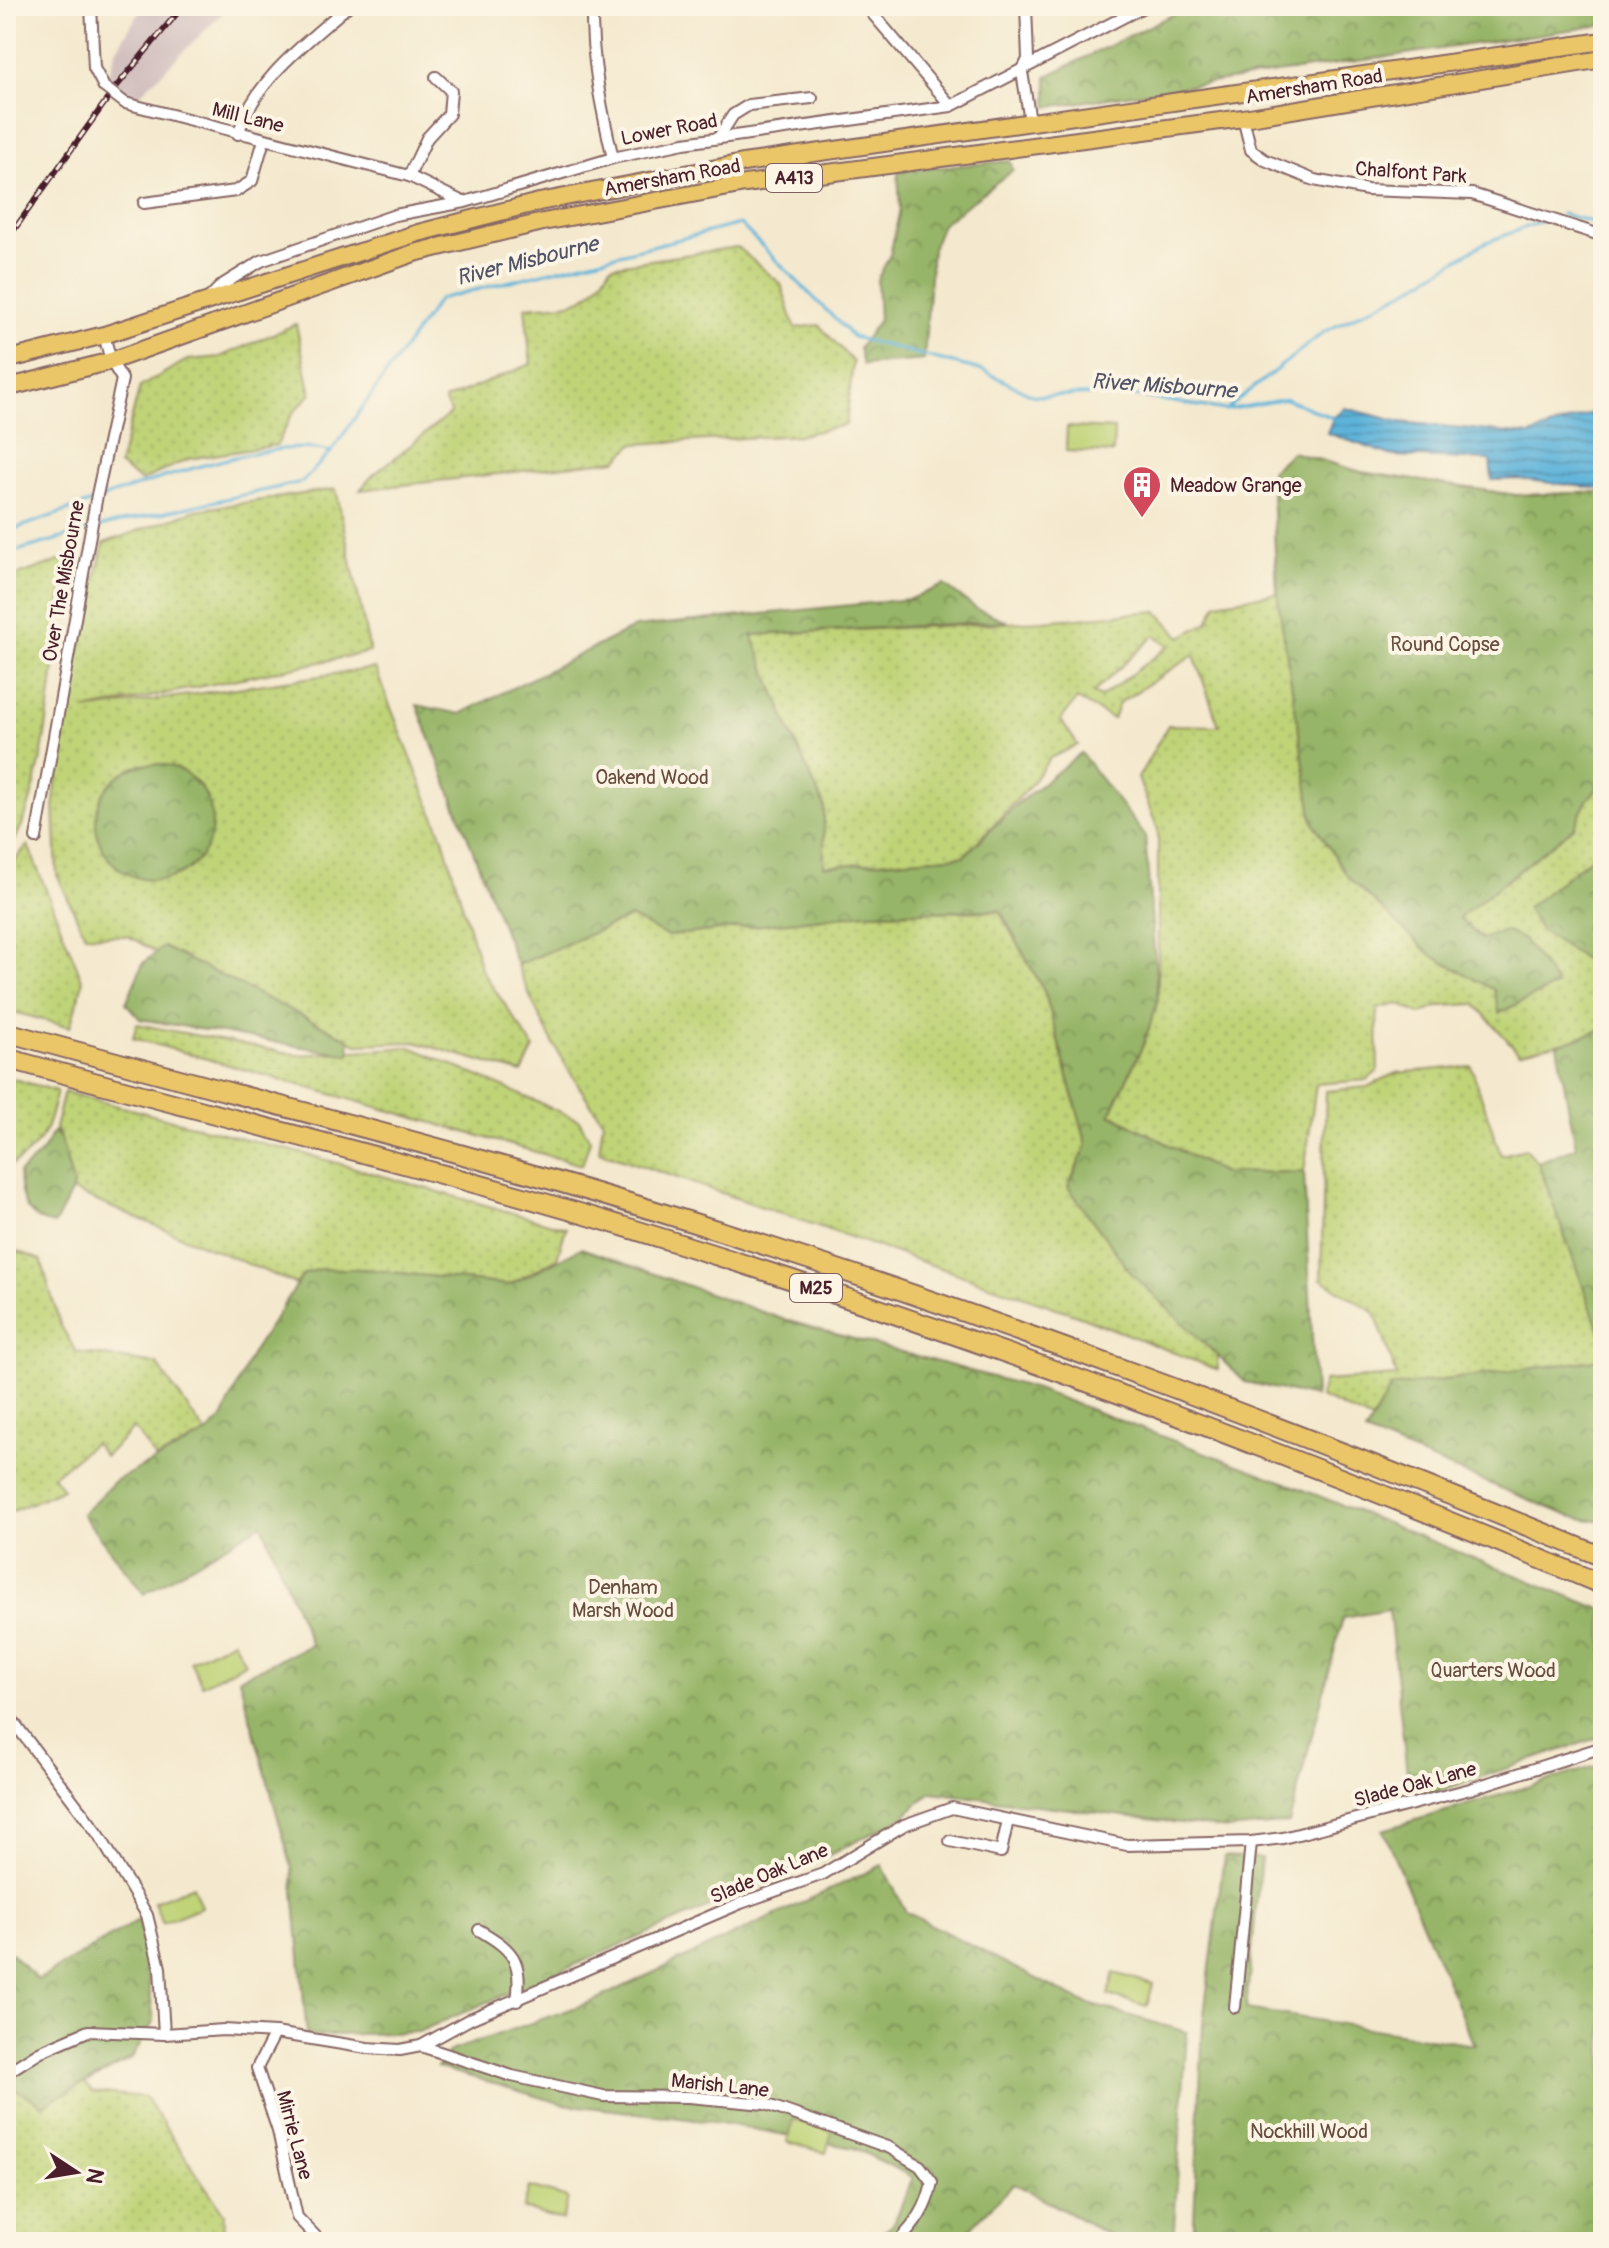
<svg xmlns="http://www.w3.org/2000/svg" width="1609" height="2248" font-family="Pangolin,sans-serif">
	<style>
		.railway { fill: #d2bfbf }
		.grass { fill: url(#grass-dots); stroke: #847951; stroke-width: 2; fill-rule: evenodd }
		.forest { fill: url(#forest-crowns); stroke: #706a4a; stroke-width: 2 }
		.pitch { fill: #bfd377; stroke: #847951; stroke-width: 2 }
		.water { fill: url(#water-rules); stroke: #546982; stroke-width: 2 }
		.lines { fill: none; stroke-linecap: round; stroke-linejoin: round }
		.stream { stroke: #5db3da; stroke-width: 3 }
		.minor-casing { stroke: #866664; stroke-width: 14 }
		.trunk-casing { stroke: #866664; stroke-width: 20 }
		.motorway-casing { stroke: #866664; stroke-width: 22 }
		.minor { stroke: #fff; stroke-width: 10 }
		.trunk { stroke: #ebc669; stroke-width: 16 }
		.motorway { stroke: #ebc669; stroke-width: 18 }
		.rail-casing { stroke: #4a1f2b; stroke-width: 6 }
		.rail { stroke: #fcf5e5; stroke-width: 3; stroke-dasharray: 9; stroke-linecap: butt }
		.minor-bridge-casing { stroke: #866664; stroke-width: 14; stroke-linecap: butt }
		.minor-bridge { stroke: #fff; stroke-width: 10 }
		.labels { text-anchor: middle; stroke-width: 8; stroke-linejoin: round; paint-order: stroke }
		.shield { fill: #fcf5e5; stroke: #7f5f63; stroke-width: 2 }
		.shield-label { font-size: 18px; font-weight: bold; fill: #4a1f2b }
		.street-label { font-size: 20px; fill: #4a1f2b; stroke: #fcf5e5 }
		.poi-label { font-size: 20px; fill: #4a1f2b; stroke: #fcf5e5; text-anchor: start }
		.park-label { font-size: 20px; fill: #674c3e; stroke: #fcf5e5 }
		.water-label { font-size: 22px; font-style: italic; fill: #515368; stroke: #fcf5e5 }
	</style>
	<defs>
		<pattern id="grass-dots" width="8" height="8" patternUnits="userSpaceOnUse" patternTransform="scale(2)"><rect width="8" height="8" fill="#bfd377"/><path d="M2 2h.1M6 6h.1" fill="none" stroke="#a6b567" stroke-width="1.8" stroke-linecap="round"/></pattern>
		<pattern id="forest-crowns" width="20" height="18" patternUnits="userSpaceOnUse" patternTransform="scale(2)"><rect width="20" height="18" fill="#97b568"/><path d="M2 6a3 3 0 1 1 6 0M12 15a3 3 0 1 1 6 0" fill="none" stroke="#7d9356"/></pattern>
		<pattern id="water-rules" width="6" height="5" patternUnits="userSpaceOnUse" patternTransform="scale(2)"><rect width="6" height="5" fill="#5db3da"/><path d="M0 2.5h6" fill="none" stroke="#4f91b1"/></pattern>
	</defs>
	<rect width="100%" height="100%" fill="#fcf5e5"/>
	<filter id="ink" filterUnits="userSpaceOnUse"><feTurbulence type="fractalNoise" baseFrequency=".0125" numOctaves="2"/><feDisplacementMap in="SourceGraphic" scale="16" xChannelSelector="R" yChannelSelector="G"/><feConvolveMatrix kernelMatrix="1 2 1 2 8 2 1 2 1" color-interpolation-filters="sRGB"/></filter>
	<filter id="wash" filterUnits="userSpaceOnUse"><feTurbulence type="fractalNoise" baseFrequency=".006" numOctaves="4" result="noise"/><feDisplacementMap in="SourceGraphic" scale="32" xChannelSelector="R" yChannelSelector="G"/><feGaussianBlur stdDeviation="1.8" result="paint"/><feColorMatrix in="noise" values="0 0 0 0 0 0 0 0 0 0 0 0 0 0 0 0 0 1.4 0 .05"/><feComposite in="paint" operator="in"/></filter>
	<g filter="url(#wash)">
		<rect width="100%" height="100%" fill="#f4e9ce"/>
		<path class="railway" d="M143,6H230L132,102L106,83L116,50Z"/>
		<g class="grass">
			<path d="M737,247L781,284L795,328L819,325L853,362L846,425L800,435L633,444L617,460L360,490L372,476L451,413L444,400L531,364L525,307C571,303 586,309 611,266Z"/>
			<path d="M296,324L311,394L292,414L277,445L188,459L141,481L119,465L140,387L187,360L220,357Z"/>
			<path d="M1292,452L1361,472L1516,495L1603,492V1033L1519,1053L1475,1004L1441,1006L1420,1014L1398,1004L1377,1009L1378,1071L1367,1080L1316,1084L1304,1172L1223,1173L1110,1114L1144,1043L1158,1000V830L1138,778L1168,725L1219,726L1194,655L1119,703L1113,719L1077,699L1061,720L1078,745L1050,758L1028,788L964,856L824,866V806L789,729L752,635L1043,621L1157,611L1181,637L1208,622L1217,603L1277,593L1271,471ZM1155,635L1169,646L1101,697L1093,693Z"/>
			<path d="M336,489L370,652L85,710L375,668L443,838L481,969L534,1048L522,1073L415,1042L357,1044L170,960L128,936L85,935L57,875L54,801L64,714L104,543L196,510Z"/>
			<path d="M65,559C56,633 49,799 6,854V579Z"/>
			<path d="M28,845L83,982L70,1027L6,1010V870Z"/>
			<path d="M999,911L1045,993L1087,1146L1068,1187L1132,1274L1217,1355L1218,1370L1080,1316L599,1151L603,1121C567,1072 539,1022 517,965L630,917L667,936L866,913Z"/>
			<path d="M137,1024L298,1055L411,1047L579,1120L590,1140L582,1165L133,1038Z"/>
			<path d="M1471,1066L1501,1155L1526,1149L1538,1162L1603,1341V1359L1391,1387L1372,1421L1320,1397L1324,1381L1397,1376L1375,1313L1321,1279L1326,1091L1367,1087L1396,1073Z"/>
			<path d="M6,1077L57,1091C47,1131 44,1147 6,1168Z"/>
			<path d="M64,1092L316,1157L566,1228L557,1258L509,1285L364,1269H321L304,1274L296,1284L72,1191L61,1139L55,1128Z"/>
			<path d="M6,1247L41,1260L60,1324L76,1352L157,1364L206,1434L156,1459L134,1428L105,1456L94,1443L53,1476L63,1489L6,1514Z"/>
			<path d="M6,1988L92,2092L145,2097L224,2214L223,2242H6Z"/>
		</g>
		<g class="forest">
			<path d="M1190,6H1603V25L1047,107V76Z"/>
			<path d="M1010,161L1013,170L942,224L932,249L924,360L863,365L859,348L879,320L877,280L890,255L900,209L898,171Z"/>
			<path d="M1292,452L1361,472L1516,495L1603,492V782L1587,800L1574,827L1459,918L1482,939L1505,931L1524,940L1557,985L1499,1013L1494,990L1431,955L1348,877L1313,822L1278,600L1271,471Z"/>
			<path d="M944,585L977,609L1007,621L752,635L789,729L824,806V866L964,856L1017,804L1081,753L1145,836L1158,1000L1144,1043L1110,1114L1223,1173L1304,1172L1315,1397L1245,1382L1132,1274L1068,1187L1087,1145L1045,993L1000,910L866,913L667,936L630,917L517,965L417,705L460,714L635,627L910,599Z"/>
			<circle cx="154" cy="822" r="58"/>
			<path d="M1603,848V960L1587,961L1540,930L1527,908Z"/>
			<path d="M163,947L349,1039L350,1055L140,1019L126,1003L143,963Z"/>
			<path d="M1603,1029V1341L1538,1162L1576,1147L1557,1045Z"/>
			<path d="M54,1131L61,1139L73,1184L72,1191L55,1224C26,1220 20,1201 19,1173L40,1154Z"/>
			<path d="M581,1248L785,1320L1036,1389L1294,1486L1603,1610V1736L1410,1801L1389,1610L1343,1618L1289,1823L1228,1829L931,1792L899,1820L821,1859L418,2032L307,2036L292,1868L239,1678L311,1645L262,1524L144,1594L82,1514L115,1481L206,1434L222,1419L252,1353L304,1274L320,1269H364L509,1285Z"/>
			<path d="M1603,1359V1522L1569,1516L1365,1433L1391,1387Z"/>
			<path d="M1603,1764V2242H1193L1203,2023L1224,1856L1261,1858L1246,2009L1474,2045L1383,1830Z"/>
			<path d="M882,1865L906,1912L1082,2002L1187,2032L1173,2242H1122L1014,2183L957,2242H869L894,2223L913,2177L854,2148L721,2123L563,2104L437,2067L450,2051L591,2002Z"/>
			<path d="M140,1919L154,2021L131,2059L43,2105L6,2084V1948L38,1980Z"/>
		</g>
		<g class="pitch">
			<path d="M1067,427L1114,429L1113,453L1066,451Z"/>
			<path d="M233,1640L245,1663L202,1685L190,1661Z"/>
			<path d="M193,1886L201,1907L162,1923L154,1902Z"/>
			<path d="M1114,1973L1153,1984L1147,2006L1108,1995Z"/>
			<path d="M793,2120L832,2131L826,2153L787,2142Z"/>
			<path d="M529,2187L568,2198L562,2220L523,2209Z"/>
		</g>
		<path class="water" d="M1345,408L1401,422L1530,435L1603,409V489L1519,479L1492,480L1490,460L1393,456L1327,433L1333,418Z"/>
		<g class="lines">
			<g class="stream">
				<path d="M1562,214L1603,225"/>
				<path d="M1229,407L1324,332L1411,288L1484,243L1540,222"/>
				<path d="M99,499C155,480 276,435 331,452"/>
				<path d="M94,528L302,482L331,452L439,299L740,224L853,337L984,371L1034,396L1120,394L1226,410L1286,399L1333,418"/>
				<path d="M6,532L92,502"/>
				<path d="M6,554L87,531"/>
			</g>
		</g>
	</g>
	<g filter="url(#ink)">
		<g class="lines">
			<g class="minor-casing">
				<g id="minor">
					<path d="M91,6L94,68L104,87"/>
					<path d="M592,6C591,59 601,107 613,158"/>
					<path d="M866,6L951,106"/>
					<path d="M1026,6L1028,59L1022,72L1030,121"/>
					<path d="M6,12L11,6"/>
					<path d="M125,103L409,176L463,202"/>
					<path d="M1243,118L1251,150L1265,160L1314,180L1367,190L1472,194L1603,236"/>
					<path d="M238,134C256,78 305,44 348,6"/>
					<path d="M719,137L733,115L749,105L812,98"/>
					<path d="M409,176L427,138L449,114L451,91L436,77"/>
					<path d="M144,203L236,191L252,181L264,140"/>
					<path d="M207,300L222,285L261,261L395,215L465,202L613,158L684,143L951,106L1145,6"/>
					<path d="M36,838L97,495L122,379L111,361L104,335"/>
					<path d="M6,1712L99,1835L147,1915L160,1968L164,2034"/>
					<path d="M950,1841L1001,1852L1008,1820"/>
					<path d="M479,1930C513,1950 523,1960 517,2001"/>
					<path d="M1235,2007L1251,1842"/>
					<path d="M275,2033L257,2068L278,2131L297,2217L321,2242"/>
					<path d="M421,2046L512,2076L603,2096L689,2097L765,2104L890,2148L920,2166L932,2182C927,2208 916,2223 898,2242"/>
					<path d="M6,2073L39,2052L88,2031L164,2034L224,2030L275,2033L367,2048L400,2050L421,2046L470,2019L741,1903L823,1874L904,1825L952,1808L1127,1845L1251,1842L1283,1838L1470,1789L1603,1747"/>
				</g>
			</g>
			<g class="trunk-casing">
				<g id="trunk">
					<path d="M6,360L104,335L418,233L539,202L743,163L1603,41"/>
					<path d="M6,388L111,361L414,253L543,222L745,184L1243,118L1603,59"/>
				</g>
			</g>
			<g class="motorway-casing">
				<g id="motorway">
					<path d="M6,1032C229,1094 454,1148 675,1217C990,1314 1298,1432 1603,1557"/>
					<path d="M6,1058C199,1112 394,1158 586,1215C932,1319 1270,1445 1603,1585"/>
				</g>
			</g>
			<use href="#minor" class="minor"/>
			<use href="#trunk" class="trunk"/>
			<use href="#motorway" class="motorway"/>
			<g class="rail-casing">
				<path id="rail" d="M6,241L116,87L183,6"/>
			</g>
			<use href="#rail" class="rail"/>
			<g class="minor-bridge-casing">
				<path id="minor-bridge" d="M104,87L125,103"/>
			</g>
			<use href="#minor-bridge" class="minor-bridge"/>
		</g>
	</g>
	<defs>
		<g id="building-pin" transform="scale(2)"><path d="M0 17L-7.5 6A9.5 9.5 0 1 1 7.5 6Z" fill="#d1495b" stroke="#fcf5e5"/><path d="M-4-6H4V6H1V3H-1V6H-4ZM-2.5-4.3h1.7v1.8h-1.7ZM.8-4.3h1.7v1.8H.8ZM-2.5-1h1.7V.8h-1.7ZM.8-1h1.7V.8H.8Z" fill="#fff"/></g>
	</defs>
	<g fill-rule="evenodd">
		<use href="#building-pin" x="1142" y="485"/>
	</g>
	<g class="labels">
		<g class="shield">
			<rect x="766" y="164" width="56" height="28" rx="6"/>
			<rect x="790" y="1274" width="52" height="28" rx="6"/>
		</g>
		<g class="shield-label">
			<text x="794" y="184">A413</text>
			<text x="816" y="1294">M25</text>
		</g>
		<g class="street-label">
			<text transform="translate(1314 86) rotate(-9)" y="7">Amersham Road</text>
			<text transform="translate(248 117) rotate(14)" y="7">Mill Lane</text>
			<text transform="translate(669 129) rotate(-11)" y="7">Lower Road</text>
			<text transform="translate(1411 172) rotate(4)" y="7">Chalfont Park</text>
			<text transform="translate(672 177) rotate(-10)" y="7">Amersham Road</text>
			<text transform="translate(63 581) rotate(-80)" y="7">Over The Misbourne</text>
			<text transform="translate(1415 1784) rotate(-15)" y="7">Slade Oak Lane</text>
			<text transform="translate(769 1873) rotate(-23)" y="7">Slade Oak Lane</text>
			<text transform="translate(720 2085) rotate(6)" y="7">Marish Lane</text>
			<text transform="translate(295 2135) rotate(75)" y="7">Mirrie Lane</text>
		</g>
		<g class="poi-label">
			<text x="1170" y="492">Meadow Grange</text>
		</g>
		<g class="park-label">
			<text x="1445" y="651">Round Copse</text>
			<text x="652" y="784">Oakend Wood</text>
			<text x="623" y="1594">Denham<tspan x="623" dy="23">Marsh Wood</tspan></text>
			<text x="1493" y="1677">Quarters Wood</text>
			<text x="1309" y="2138">Nockhill Wood</text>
		</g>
		<g class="water-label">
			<text transform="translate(527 260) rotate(-14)" y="8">River Misbourne</text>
			<text transform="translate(1164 385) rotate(4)" y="8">River Misbourne</text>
		</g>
	</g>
	<rect width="1609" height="2248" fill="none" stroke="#fcf5e5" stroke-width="32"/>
	<g transform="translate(76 2172) rotate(102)" stroke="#fcf5e5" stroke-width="6" paint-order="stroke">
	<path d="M0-6L14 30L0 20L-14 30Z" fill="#4a1f2b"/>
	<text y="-12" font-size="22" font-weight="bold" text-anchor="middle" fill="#4a1f2b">N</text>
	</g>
</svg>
